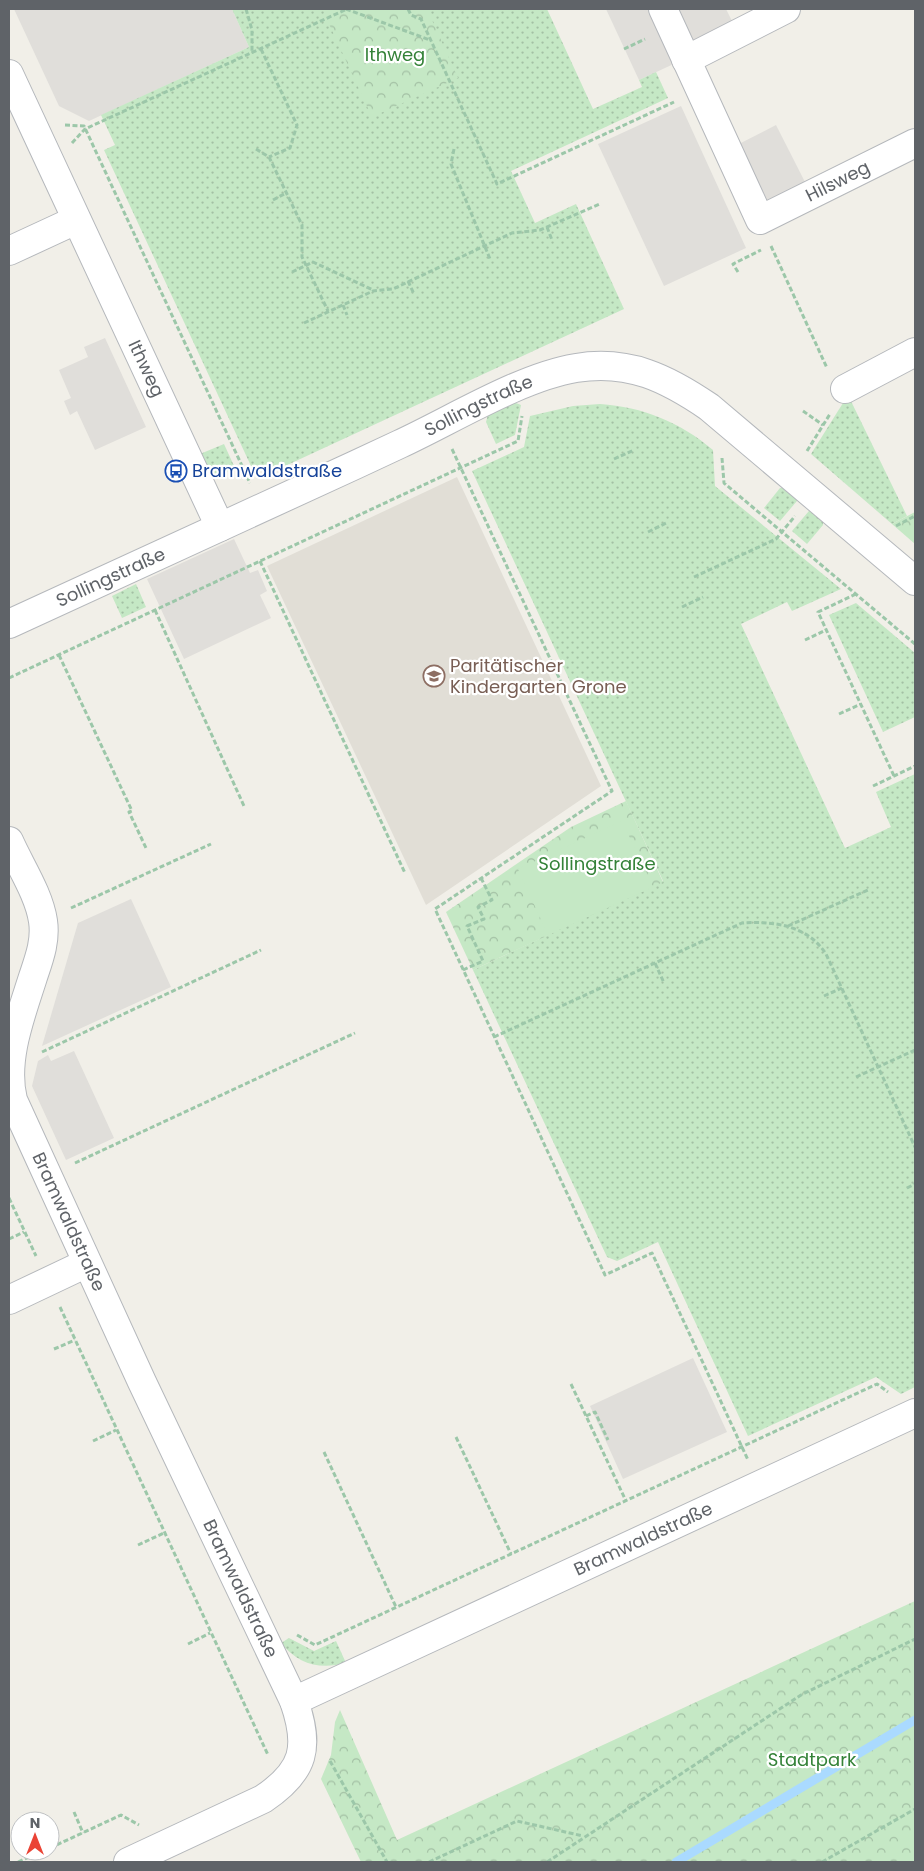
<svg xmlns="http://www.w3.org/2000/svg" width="924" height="1871" font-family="Poppins,sans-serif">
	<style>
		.industrial { fill: #e0deda }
		.education { fill: #e1ded6 }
		.grass { fill: url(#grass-dots) }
		.forest { fill: url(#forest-crowns) }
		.pitch { fill: #c5e8c5 }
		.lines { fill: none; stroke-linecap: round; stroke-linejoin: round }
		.stream { stroke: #aadaff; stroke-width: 9 }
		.minor-casing { stroke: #b5b8bc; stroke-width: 30 }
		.path { stroke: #9cc7a9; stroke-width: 3; stroke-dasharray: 5 2.5; stroke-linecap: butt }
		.minor { stroke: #fff; stroke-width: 28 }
		.labels { text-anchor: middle; stroke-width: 4.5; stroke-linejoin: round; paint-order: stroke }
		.park-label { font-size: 18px; fill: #348238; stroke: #fff }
		.street-label { font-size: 18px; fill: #5f6368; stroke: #fff }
		.transit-label { font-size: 18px; fill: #164399; stroke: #fff; text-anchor: start }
		.education-label { font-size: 18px; fill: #785e54; stroke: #fff; text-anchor: start }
	</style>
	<defs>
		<pattern id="grass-dots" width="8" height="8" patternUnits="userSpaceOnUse" patternTransform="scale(1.25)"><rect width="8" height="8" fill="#c5e8c5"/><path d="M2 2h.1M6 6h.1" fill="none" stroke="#a3c0a4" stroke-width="1.8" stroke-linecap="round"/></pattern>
		<pattern id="forest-crowns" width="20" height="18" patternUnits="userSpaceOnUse" patternTransform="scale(1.25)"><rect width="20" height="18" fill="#c5e8c5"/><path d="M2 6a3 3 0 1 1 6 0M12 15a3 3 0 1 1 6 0" fill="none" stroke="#a3c0a4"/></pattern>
	</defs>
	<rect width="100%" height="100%" fill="#f1efe8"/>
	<g class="industrial">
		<path d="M14,9H232L249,47L89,121L59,106Z"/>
		<path d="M606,9H653L678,62L639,80Z"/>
		<path d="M670,9H726L734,25L690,47Z"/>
		<path d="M681,106L746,248L664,286L598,144Z"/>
		<path d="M776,125L806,184L764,206L733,147Z"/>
		<path d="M105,338L146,427L95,450L77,411L70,415L64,401L71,398L59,370L88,357L84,347Z"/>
		<path d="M234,539L250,573L258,570L267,591L260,595L271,618L184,659L147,579Z"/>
		<path d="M131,899L171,987L42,1046L78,923Z"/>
		<path d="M74,1051L114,1138L66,1160L32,1086L38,1061L48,1055L51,1061Z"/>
		<path d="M693,1358L727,1432L623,1479L590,1406Z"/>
	</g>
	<path class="education" d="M457,477L601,786L426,905L267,566Z"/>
	<g class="grass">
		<path d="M232,9H547L593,109L642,87L639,80L656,72L668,98L511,171L535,223L576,204L624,309L270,473L251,466L104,150L115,145L101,115L249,47Z"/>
		<path d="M848,395L907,516L892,524L811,454Z"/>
		<path d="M511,401L521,405L515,435L496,444L486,422L489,411Z"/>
		<path d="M600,404C643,407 680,422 713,450L715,486L841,589L792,611L787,602L741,624L845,848L891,827L876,792L915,774V1387L901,1394L876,1377L748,1436L658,1242L617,1261L607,1257L473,970L663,881L472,471L524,447L530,416L573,406Z"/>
		<path d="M224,444L235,468L213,478L200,454Z"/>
		<path d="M793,487L802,495L780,521L764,508L780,488Z"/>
		<path d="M814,505L823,512V525L807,544L792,531Z"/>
		<path d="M136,584L146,607L122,618L112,596Z"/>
		<path d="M856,603L915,653V717L883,732L829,615Z"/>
		<path d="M289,1638L314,1651L336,1641L346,1663C319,1670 298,1664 281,1643Z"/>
	</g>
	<g class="forest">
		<path d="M334,9H427L458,78L372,117L324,13Z"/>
		<path d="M915,512V544L892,524Z"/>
		<path d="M626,801L663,882L473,970L446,912L571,827Z"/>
		<path d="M915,1601V1862H361L321,1779L331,1755L335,1722L340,1710L397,1840Z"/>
	</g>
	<path class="pitch" d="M622,821L653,887L548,935L518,869Z"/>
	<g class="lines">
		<path class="stream" d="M676,1862L915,1720"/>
		<g class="minor-casing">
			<g id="minor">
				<path id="s1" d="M663,9L760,220L915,143"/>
				<path d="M686,60L786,9"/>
				<path id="s2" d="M9,74L220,527"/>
				<path d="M9,251L76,220"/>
				<path d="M845,389L915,352"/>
				<path id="s3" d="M9,624C139,564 270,505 400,444C452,420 521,377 576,368C629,359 668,379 709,407L915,581"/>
				<path id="s4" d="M9,841C20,866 39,894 43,921C46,941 39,959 33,977C21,1015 3,1060 13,1100L142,1382L294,1701C310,1747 305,1771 263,1799L128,1862"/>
				<path d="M9,1300L87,1263"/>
				<path id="s5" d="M294,1701L915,1413"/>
			</g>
		</g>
		<g class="path">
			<path d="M246,9L252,30V53"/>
			<path d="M346,9L430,40"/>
			<path d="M408,9L411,15L421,19L497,184L674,102"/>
			<path d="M261,49L297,125L290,148L269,157"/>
			<path d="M624,49L645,39"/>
			<path d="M65,125L84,126L250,483"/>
			<path d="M72,143L85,129L347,9"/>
			<path d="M256,149L269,157L302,225V257L328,311"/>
			<path d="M454,149L451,164L490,259"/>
			<path d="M273,200L286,193"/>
			<path d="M547,227L552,240"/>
			<path d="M771,246L827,368"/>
			<path d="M292,272L313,262L373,290"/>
			<path d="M738,272L733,264L761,250"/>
			<path d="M408,281L414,294"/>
			<path d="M343,305L347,315"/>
			<path d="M304,323L373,291L393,289L512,233L540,230L600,204"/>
			<path d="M803,411L823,425"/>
			<path d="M452,449L612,791L435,909L605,1275L652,1253L748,1460"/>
			<path d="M807,451L830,414"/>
			<path d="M722,458L724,483L915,644"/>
			<path d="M614,459L634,450"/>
			<path d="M896,526L915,516"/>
			<path d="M648,532L668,522"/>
			<path d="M260,561L405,873"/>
			<path d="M694,577L776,539L795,516"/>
			<path d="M856,594L818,612L894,776"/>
			<path d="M682,607L703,597"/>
			<path d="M155,610L244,806"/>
			<path d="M805,640L826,630"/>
			<path d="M59,655L132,811L129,812L147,850"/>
			<path d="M9,678L518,441L522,416"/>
			<path d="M839,714L861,704"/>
			<path d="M873,786L915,766"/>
			<path d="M71,908L211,844"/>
			<path d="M788,926L870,889"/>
			<path d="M655,963L664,983"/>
			<path d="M463,970L483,961L467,926L484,919L478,907L492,900L481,878"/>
			<path d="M824,996L842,988"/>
			<path d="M494,1037L742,923C774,921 807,925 826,954L915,1147"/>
			<path d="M42,1052L261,950"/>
			<path d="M856,1077L915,1050"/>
			<path d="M75,1163L355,1033"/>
			<path d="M907,1188L915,1184"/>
			<path d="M9,1198L36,1256"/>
			<path d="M9,1239L24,1232"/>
			<path d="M60,1307L268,1755"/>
			<path d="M54,1349L75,1340"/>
			<path d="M571,1384L626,1501"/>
			<path d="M586,1416L595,1412L608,1440"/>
			<path d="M456,1437L511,1554"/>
			<path d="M93,1441L116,1430"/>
			<path d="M324,1452L396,1607"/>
			<path d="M138,1545L164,1533"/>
			<path d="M297,1635L315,1645L877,1384L888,1392"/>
			<path d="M188,1644L210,1633"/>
			<path d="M330,1761L387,1862"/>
			<path d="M74,1812L83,1833"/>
			<path d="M50,1848L121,1815L139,1825"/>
			<path d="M18,1862L43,1851"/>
			<path d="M429,1862L517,1821L583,1836"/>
			<path d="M547,1862L801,1695L915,1639"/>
			<path d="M822,1862L915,1809"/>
		</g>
		<use href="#minor" class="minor"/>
	</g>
	<defs>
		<g id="bus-ring" transform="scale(1.125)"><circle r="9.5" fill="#fff" stroke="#1a4fb4" stroke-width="1.5"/><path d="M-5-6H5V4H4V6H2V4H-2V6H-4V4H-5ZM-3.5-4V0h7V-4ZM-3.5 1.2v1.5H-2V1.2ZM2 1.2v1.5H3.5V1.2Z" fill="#1a4fb4"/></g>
		<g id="school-ring" transform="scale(1.125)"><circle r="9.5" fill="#fff" stroke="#8d6e63" stroke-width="1.5"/><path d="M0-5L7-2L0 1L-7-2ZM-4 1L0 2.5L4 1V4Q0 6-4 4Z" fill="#8d6e63"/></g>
	</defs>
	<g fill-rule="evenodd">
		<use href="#bus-ring" x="176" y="471"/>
		<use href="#school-ring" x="434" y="676"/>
	</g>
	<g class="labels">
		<g class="park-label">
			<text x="395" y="61">Ithweg</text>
			<text x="597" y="870">Sollingstraße</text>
			<text x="812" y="1766">Stadtpark</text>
		</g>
		<g class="street-label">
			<text dy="6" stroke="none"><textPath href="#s1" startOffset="319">Hilsweg</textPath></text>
			<text dy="6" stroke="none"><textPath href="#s2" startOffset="325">Ithweg</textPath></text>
			<text dy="6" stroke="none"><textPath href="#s3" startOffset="518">Sollingstraße</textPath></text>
			<text dy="6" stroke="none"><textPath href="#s3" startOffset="112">Sollingstraße</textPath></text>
			<text dy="6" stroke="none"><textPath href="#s4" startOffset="405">Bramwaldstraße</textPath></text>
			<text dy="6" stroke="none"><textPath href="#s5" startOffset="385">Bramwaldstraße</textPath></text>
			<text dy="6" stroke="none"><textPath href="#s4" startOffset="810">Bramwaldstraße</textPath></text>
		</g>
		<g class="transit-label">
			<text x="192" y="477">Bramwaldstraße</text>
		</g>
		<g class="education-label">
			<text x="450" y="672">Paritätischer<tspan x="450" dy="21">Kindergarten Grone</tspan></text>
		</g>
	</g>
	<rect width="924" height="1871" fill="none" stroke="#5f6368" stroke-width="20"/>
	<g transform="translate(35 1836)"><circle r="24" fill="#ffffff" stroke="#bfc1c3"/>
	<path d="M0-4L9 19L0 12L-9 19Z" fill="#ea4335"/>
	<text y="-8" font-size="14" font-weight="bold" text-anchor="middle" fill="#5f6368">N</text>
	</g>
</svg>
